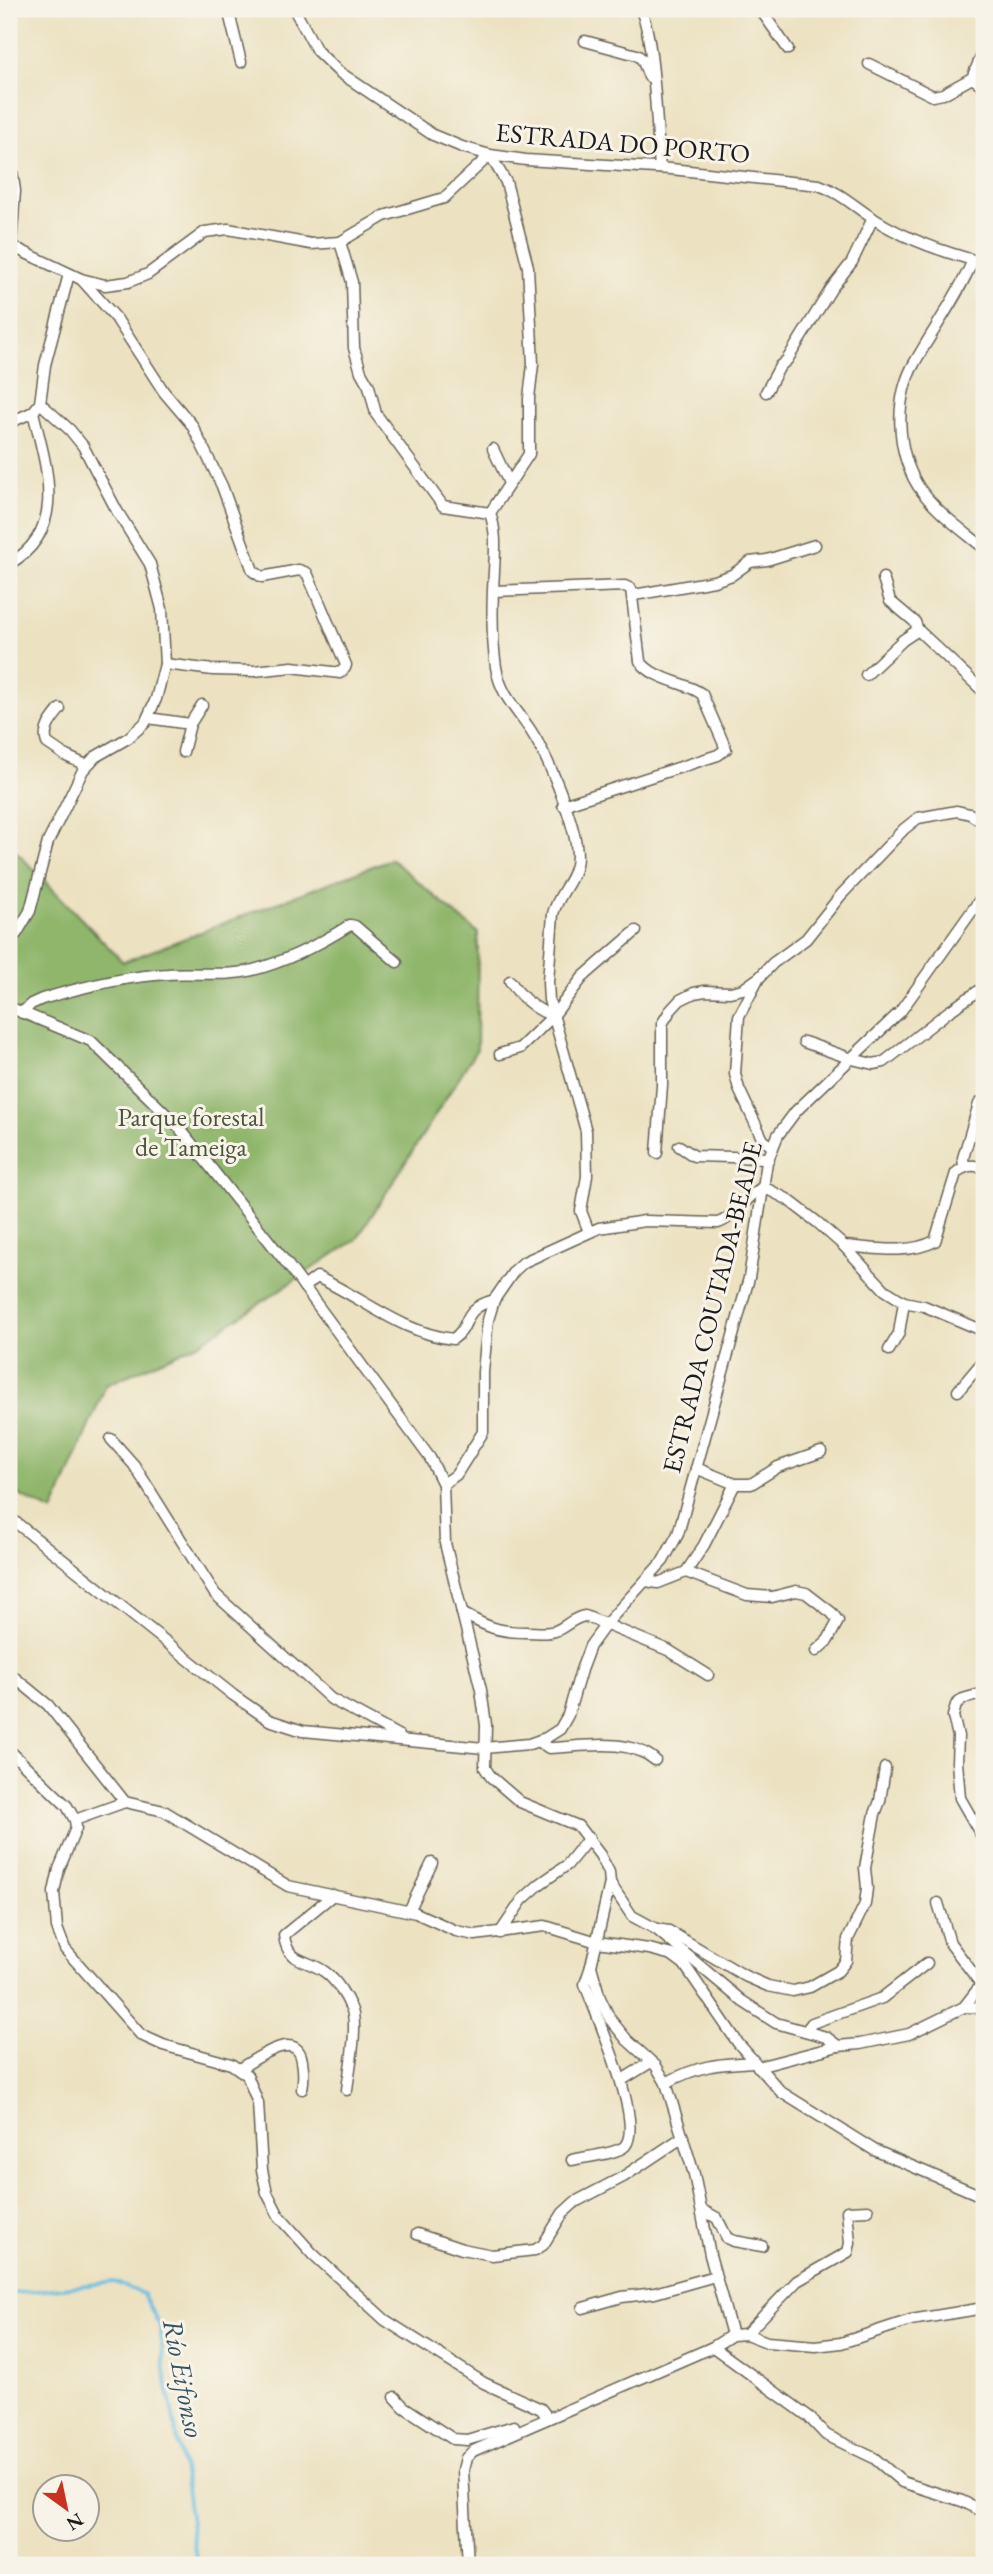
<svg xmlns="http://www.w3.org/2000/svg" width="993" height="2574" font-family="'EB Garamond',serif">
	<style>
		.forest { fill: #90b66c; stroke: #566944; stroke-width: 2 }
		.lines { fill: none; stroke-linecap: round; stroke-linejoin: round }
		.stream { stroke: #64bde1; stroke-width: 3.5 }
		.minor-casing { stroke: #656156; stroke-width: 13 }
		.minor { stroke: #fff; stroke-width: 10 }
		.labels { text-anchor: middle; stroke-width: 6; stroke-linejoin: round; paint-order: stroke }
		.street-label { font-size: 26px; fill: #1c1c1c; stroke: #f7f3e8 }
		.park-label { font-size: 26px; fill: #4a5439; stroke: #f7f3e8 }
		.water-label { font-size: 28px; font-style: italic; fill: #355461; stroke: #f7f3e8 }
	</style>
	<rect width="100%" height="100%" fill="#f7f3e8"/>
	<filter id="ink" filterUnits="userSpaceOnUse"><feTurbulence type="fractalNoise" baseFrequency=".0143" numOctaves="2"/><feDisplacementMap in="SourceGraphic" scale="14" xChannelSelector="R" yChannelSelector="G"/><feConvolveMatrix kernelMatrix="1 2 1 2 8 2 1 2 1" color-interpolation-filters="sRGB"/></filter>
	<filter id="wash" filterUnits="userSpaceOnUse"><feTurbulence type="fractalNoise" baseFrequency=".00686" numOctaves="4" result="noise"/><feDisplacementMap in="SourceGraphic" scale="28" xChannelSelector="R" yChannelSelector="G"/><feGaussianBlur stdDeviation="1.57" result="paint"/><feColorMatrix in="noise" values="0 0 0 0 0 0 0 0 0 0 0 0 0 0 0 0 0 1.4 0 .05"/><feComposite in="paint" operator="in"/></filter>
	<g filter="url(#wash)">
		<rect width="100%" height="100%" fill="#ece2c1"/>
		<path class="forest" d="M9,844L123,962L391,859L478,933L477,1049L357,1239L198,1344L106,1385L53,1512L9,1490Z"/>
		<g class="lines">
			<path class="stream" d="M9,2294L114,2282L143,2294L160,2326L164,2370L183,2467L197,2565"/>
		</g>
	</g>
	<g filter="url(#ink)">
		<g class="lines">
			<g class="minor-casing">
				<g id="minor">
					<path d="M228,9L241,62"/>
					<path d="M294,9L317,51L339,72L433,135L462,147L490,155L526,160L671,169L819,185C840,192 855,207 874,219C907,240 946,253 984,263"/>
					<path d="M640,9C654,32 657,135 660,168"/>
					<path d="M760,9L788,49"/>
					<path d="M585,41L637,55L642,59L649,77"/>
					<path d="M869,64L933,96L943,94L972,78L984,50"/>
					<path d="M972,78L984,86"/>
					<path d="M9,150L15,191L11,245"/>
					<path d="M340,242L352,282L354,348L361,372L369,386L376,414L443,506L490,513"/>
					<path d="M9,245L81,279L105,285L128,282L148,274L205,232L228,229L311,244L340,242L384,216L444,198L490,155L506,182L528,267L533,364L529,398V454L490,513"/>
					<path d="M973,260C958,296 934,328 915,362C894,398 896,450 918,486C934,510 962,530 984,548"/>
					<path d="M81,279L116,318L164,392L192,425L222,486L253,571L262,577L299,570L307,573L346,665L345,668L340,673L292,667L254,671L213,670L165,664"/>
					<path d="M766,392L780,366L787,360L831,289L852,262L873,218"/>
					<path d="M9,423L33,412L40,403L45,365L69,274"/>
					<path d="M493,449L509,483"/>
					<path d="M490,513C497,533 495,550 494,571C492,602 491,635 496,667C500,694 517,710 531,731C548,757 577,826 577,856C577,879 558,893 553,914L548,982L549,1000L586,1131L587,1176L581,1211L589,1232"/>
					<path d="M9,564C69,530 46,466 33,412"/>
					<path d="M883,578L890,601L915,622L918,630"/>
					<path d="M494,591L625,586L631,589L640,661C653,680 684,681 702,694L726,749L718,755L563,805"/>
					<path d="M634,595L714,581L732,575L750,562L767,560L815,545"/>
					<path d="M866,675L903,640L918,630L984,692"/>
					<path d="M60,709C52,719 42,730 47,743L66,756L86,765"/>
					<path d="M148,718L190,724"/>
					<path d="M183,752L190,724L202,705"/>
					<path d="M9,940L17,933L30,911L48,842L83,770L95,757L128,738L145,723L156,699L165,664L162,609L150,564L117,511L83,446L70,430L40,403"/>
					<path d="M510,981C521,998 534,1009 553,1016"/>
					<path d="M9,1007L91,1041L177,1125L288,1265L430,1458L443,1484L445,1543L481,1690L486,1725L485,1768L491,1777L520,1802L578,1826L600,1855L609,1872L610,1883L591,1966L600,1998L610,2019L627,2040L656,2066L666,2083L694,2174L710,2255L732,2335"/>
					<path d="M22,1013L31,1004L42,999C82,987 125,976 168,974C196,972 225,977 253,970C288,961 320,944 350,925L355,926L397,962"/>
					<path d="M804,1042L852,1059L873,1064L884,1062L948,1012L984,987"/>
					<path d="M500,1054L520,1048L553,1016L583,977L636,931"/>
					<path d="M679,1146L694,1156L769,1158"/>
					<path d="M773,1147L763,1140L739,1089L735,1074L739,1016L759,978L773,963L806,939L841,895L904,829L918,818L957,811L970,814L984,823"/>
					<path d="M657,1153L662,1085V1024L670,1011L680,1000L694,993L705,991L730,992L743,989L757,979"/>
					<path d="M964,1166L963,1158L979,1104L984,1099"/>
					<path d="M844,1246C874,1248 908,1255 935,1241L956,1173C965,1165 973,1164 984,1168"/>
					<path d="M304,1287L317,1277C363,1298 402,1333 453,1339C473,1325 459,1310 494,1300"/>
					<path d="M889,1350L899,1333L904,1302"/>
					<path d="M958,1391L984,1360"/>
					<path d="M111,1439L134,1465L215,1594L331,1699L399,1736"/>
					<path d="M696,1468L735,1484"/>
					<path d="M443,1484L456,1475L483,1432V1372L488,1320L494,1300L514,1271L524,1262L599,1228L645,1221L718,1223C734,1218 747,1196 763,1187L787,1199L817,1222L844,1246L885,1290L904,1302L924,1306L984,1331"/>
					<path d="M9,1517L233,1695L269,1720L303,1731L484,1748L529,1744L546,1738L560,1729L568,1715L581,1670L590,1646L606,1624L663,1561L678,1534L749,1278L767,1162L778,1135L796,1111L900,1012L984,894"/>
					<path d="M686,1572L704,1545L735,1484H751L778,1467L821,1452"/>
					<path d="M646,1581L658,1583L686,1572L747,1595L772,1597L796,1591L806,1593L832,1613L838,1621L828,1640L816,1651"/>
					<path d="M462,1613C487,1627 498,1632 526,1632C536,1632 546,1634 555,1631C566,1627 572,1618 585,1616L668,1650L708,1675"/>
					<path d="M9,1673L48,1705L125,1802"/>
					<path d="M984,1693L963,1699L956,1705L953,1716L958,1736L957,1762L960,1798L984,1840"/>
					<path d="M538,1741L549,1748C583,1747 628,1737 655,1760"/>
					<path d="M9,1750L67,1806L75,1820L76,1828L59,1869L54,1892L57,1928L65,1949L141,2035L163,2045L231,2064L247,2075L258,2103L262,2170L267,2193L279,2216L313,2254L385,2320L484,2383L541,2409L548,2418"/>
					<path d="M75,1820L125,1802L164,1811L288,1886L416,1913L456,1931L475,1935L545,1926L597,1942L649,1949L672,1955L684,1964L738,2043L781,2092L874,2150L984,2197"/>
					<path d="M610,1883L632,1916L656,1929L742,2001L776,2023L826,2037L838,2046"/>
					<path d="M333,1895L284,1935C287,1964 306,1958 325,1972C336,1980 346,1996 351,2008C359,2025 349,2070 347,2090"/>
					<path d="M938,1903L950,1943L981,1984"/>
					<path d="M409,1911L432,1863"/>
					<path d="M656,1929L669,1931L745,1976L768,1986L793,1991L810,1987L838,1971L846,1961L848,1939L865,1904L867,1888L865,1868L875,1814L880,1801L885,1768"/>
					<path d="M500,1933L522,1900L540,1884L567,1865L589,1838"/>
					<path d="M964,2007L984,2008"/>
					<path d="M806,2031L812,2023L882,1998L927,1963"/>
					<path d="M758,2067L838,2046L860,2044L909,2034L964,2007L984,1981"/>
					<path d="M239,2069C255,2060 297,2027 302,2061C304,2072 304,2079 302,2089"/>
					<path d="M622,2080L651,2062"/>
					<path d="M666,2083C699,2065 717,2064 754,2062"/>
					<path d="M572,2160C583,2157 617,2154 625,2146C645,2122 595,2013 585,1984L591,1966"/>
					<path d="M702,2210L717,2218L727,2238L734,2241L762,2246"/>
					<path d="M417,2234L462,2249L492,2255L535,2250L543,2245L563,2213L575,2202L623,2177L683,2137"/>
					<path d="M583,2308L622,2297L655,2293L715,2276"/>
					<path d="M984,2308L911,2320L841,2343L815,2346L767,2342L746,2334L732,2335L713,2347L808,2416L826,2435L874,2458L902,2482L962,2501L984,2512"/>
					<path d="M746,2334L797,2281L848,2252L850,2243L847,2211L868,2210"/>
					<path d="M395,2397L404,2407L453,2439L467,2440L514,2426"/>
					<path d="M468,2565L463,2470L466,2458L473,2451L713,2347"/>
				</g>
			</g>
			<use href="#minor" class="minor"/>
		</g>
	</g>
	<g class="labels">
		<g class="street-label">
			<text transform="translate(623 143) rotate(5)" y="9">ESTRADA DO PORTO</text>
			<text transform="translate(712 1307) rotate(-76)" y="9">ESTRADA COUTADA-BEADE</text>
		</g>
		<g class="park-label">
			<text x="191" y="1126">Parque forestal<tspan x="191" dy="30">de Tameiga</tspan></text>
		</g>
		<g class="water-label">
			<text transform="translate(184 2378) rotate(79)" y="10">Río Eifonso</text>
		</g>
	</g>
	<rect width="993" height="2574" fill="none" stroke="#f7f3e8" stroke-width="35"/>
	<g transform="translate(66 2508) rotate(147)"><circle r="33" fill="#f7f3e8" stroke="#9f9d96" stroke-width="2"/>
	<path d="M0-5L12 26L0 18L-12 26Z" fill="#c8321e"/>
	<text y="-10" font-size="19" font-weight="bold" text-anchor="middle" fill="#1c1c1c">N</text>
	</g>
</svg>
